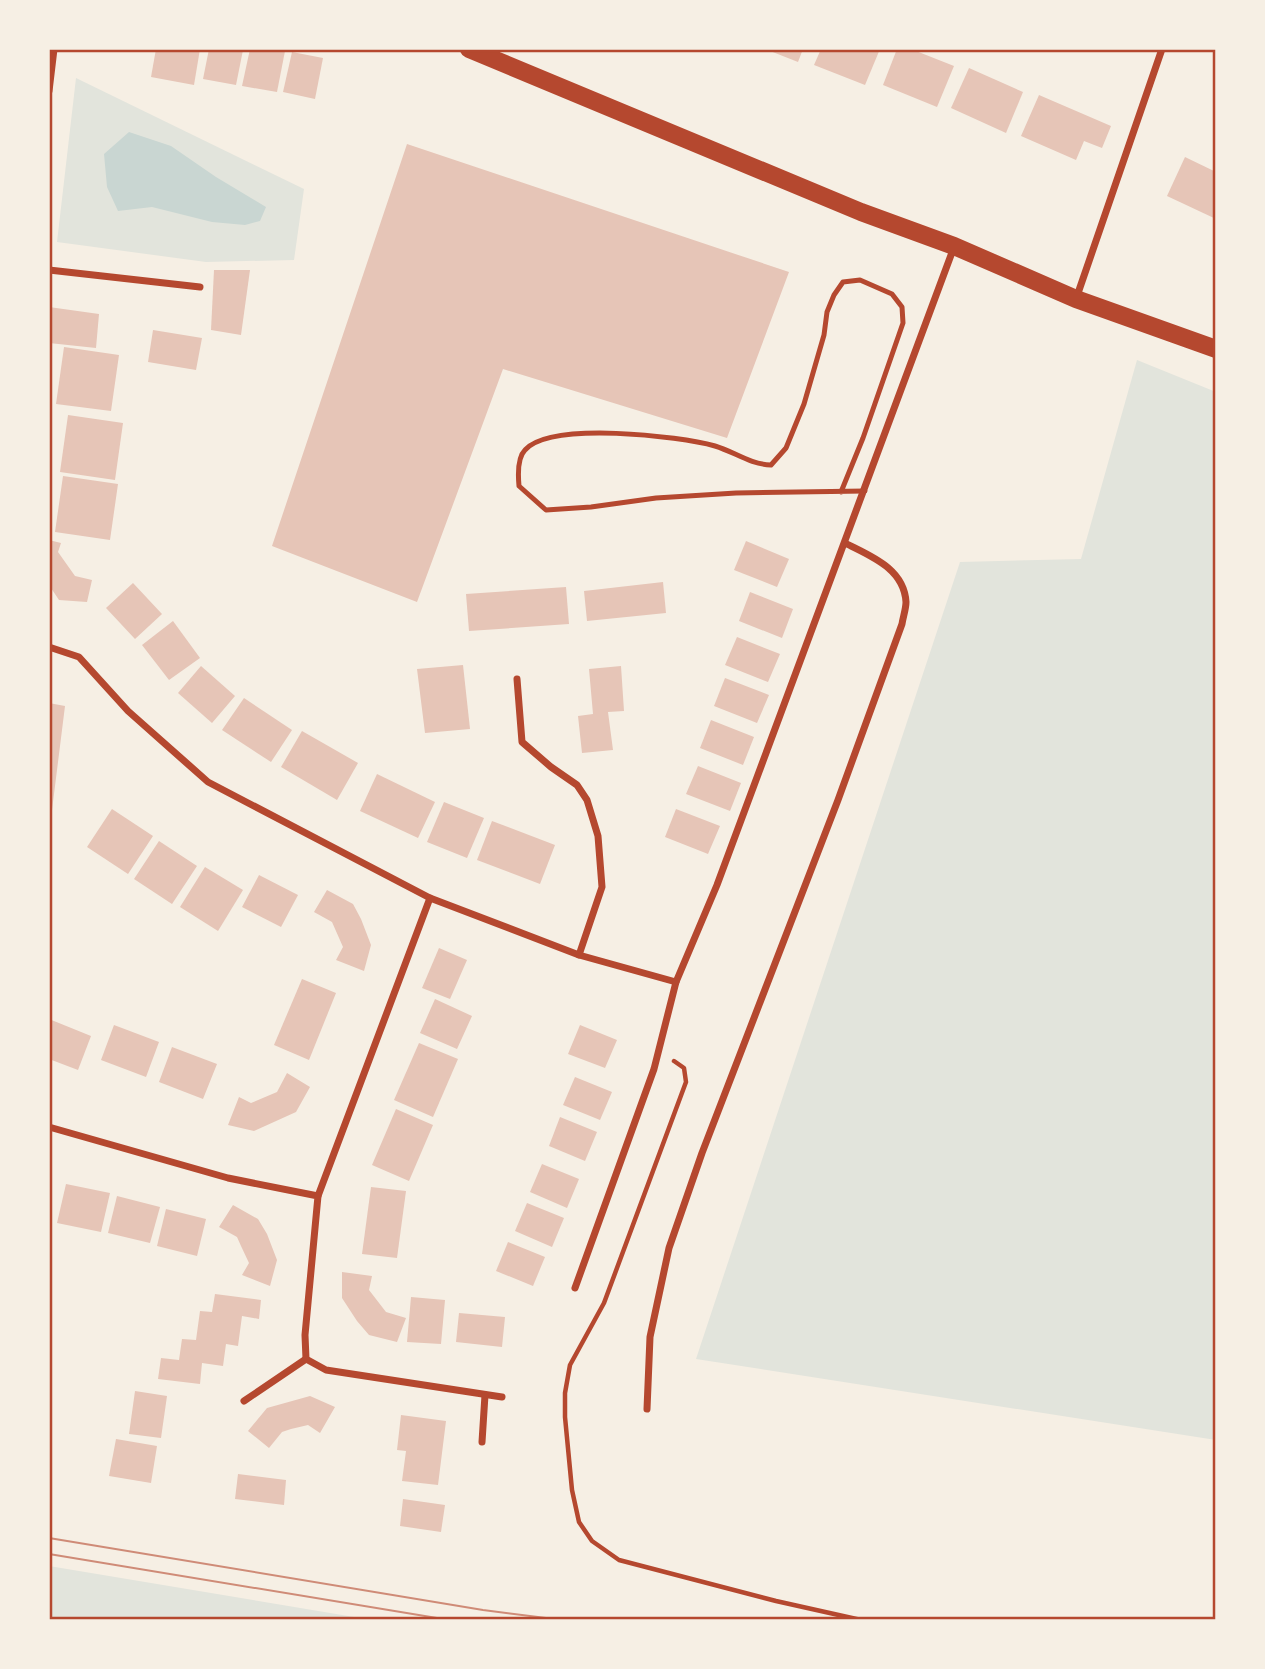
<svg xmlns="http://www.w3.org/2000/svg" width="1265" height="1669" font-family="'Fira Sans Condensed',sans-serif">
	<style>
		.green { fill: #e2e4dc }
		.water { fill: #c9d6d2 }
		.building { fill: #e6c5b7 }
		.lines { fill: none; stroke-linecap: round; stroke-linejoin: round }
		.path { stroke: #b5482f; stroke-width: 4.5 }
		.service { stroke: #b5482f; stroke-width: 5 }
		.minor { stroke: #b5482f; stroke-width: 7 }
		.primary { stroke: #b5482f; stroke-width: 18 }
		.tram { stroke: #cf8b77; stroke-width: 2 }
		.neatline { fill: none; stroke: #b5482f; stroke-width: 2.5 }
	</style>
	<rect width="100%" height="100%" fill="#f6efe4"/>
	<g class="green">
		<path d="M76,78L304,189L294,260L206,262L57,242Z"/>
		<path d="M1137,360L1216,392V1440L696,1359L960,562L1081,559Z"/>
		<path d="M49,1566L372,1620H49Z"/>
	</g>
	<path class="water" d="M129,132L171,146L216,177L266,207L260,221L245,225L212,222L152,207L118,211L107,187L104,154Z"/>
	<g class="building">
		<path d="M156,49H200L194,85L151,77Z"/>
		<path d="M209,49L243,50L236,85L203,79Z"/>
		<path d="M250,49L285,51L277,92L242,86Z"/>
		<path d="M765,49H803L798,62Z"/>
		<path d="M821,49H880L865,85L814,65Z"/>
		<path d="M897,49H911L954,66L937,107L883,85Z"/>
		<path d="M292,52L323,58L315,99L283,92Z"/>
		<path d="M969,68L1023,92L1006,133L951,108Z"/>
		<path d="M1039,95L1111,126L1102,148L1084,141L1076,160L1021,136Z"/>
		<path d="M407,144L789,272L727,438L503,369L417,602L272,546Z"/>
		<path d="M1185,157L1216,172V219L1167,196Z"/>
		<path d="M214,270H250L241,335L211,330Z"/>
		<path d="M49,307L99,314L96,348L49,343Z"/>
		<path d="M153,330L202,338L196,370L148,362Z"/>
		<path d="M64,347L119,355L111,411L56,404Z"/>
		<path d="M68,415L123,423L115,480L60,472Z"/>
		<path d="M63,476L118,484L110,540L55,532Z"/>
		<path d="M49,540L61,543L58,552L75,576L92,580L87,602L59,600L49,585Z"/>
		<path d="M746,541L789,559L777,587L734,570Z"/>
		<path d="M663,582L666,613L587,621L584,591Z"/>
		<path d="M133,583L162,614L135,639L106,608Z"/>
		<path d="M566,587L569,624L469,631L466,594Z"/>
		<path d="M750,592L793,609L782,638L739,621Z"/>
		<path d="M173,621L200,658L169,680L142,645Z"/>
		<path d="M737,637L780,654L768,682L725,665Z"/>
		<path d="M463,665L470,729L425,733L417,669Z"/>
		<path d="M201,666L235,696L212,723L178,693Z"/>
		<path d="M621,666L624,711L608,712L613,750L582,753L578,716L593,714L589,669Z"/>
		<path d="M725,678L769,695L757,723L714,706Z"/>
		<path d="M244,698L292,730L271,762L222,730Z"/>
		<path d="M49,703L65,706L51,818L49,817Z"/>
		<path d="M711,720L754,737L743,765L700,748Z"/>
		<path d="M302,731L358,763L337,800L281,767Z"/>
		<path d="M698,766L741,783L730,811L686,794Z"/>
		<path d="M377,774L435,802L418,838L360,811Z"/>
		<path d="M444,802L484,818L467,858L427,842Z"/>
		<path d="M112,809L153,836L128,874L87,847Z"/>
		<path d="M676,809L720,826L708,854L665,837Z"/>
		<path d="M492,821L555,845L540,884L477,860Z"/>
		<path d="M159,841L197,866L172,904L134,879Z"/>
		<path d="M205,867L243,890L218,931L180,907Z"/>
		<path d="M259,875L298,895L281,927L242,907Z"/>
		<path d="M327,890L353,904L361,919L371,945L364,971L336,960L343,947L332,922L314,912Z"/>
		<path d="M439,948L467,960L450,999L422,988Z"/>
		<path d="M302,979L336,993L309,1060L274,1045Z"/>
		<path d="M435,999L472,1016L457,1049L420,1033Z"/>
		<path d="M49,1019L91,1036L78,1070L49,1059Z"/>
		<path d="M114,1025L159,1042L146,1077L101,1060Z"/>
		<path d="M580,1025L617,1040L605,1068L568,1054Z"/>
		<path d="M419,1043L458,1059L433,1117L394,1100Z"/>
		<path d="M172,1047L217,1064L203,1099L159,1082Z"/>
		<path d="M287,1073L310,1087L296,1112L254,1131L228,1125L239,1097L251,1103L277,1092Z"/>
		<path d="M575,1077L612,1092L600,1120L563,1105Z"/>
		<path d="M396,1109L433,1125L409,1181L372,1165Z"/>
		<path d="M560,1117L597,1132L585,1161L549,1146Z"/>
		<path d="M542,1164L579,1179L567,1208L530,1192Z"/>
		<path d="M66,1184L110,1193L101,1232L57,1223Z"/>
		<path d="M371,1187L406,1191L397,1258L362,1254Z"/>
		<path d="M117,1196L160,1207L150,1243L108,1233Z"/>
		<path d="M527,1203L564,1218L552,1247L515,1231Z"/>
		<path d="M233,1205L258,1219L267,1234L277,1260L270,1286L242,1275L249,1263L241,1246L237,1237L219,1227Z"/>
		<path d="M166,1209L206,1219L197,1256L157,1246Z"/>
		<path d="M508,1242L545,1257L533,1286L496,1271Z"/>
		<path d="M342,1272L372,1276L369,1290L386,1312L406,1318L397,1342L369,1335L357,1321L342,1298Z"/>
		<path d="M215,1294L261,1300L259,1319L242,1316L238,1346L226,1344L223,1366L202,1363L200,1384L158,1379L161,1358L179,1360L182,1339L196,1340L200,1311L212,1312Z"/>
		<path d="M411,1297L445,1300L441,1344L407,1342Z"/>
		<path d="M459,1313L505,1317L502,1347L456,1342Z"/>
		<path d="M135,1391L167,1396L161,1438L129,1434Z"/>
		<path d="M310,1396L335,1407L320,1433L308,1425L291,1429L282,1432L269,1448L248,1431L267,1408Z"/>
		<path d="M401,1415L446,1421L438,1485L402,1481L406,1451L397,1450Z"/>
		<path d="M116,1439L157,1446L151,1483L109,1476Z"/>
		<path d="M238,1474L286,1480L284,1505L235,1499Z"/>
		<path d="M403,1499L445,1505L441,1532L400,1526Z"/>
	</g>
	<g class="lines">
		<path class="path" d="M674,1061L684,1068L686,1082L604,1303L570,1365L565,1393V1417L572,1490L579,1522L592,1541L619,1560L776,1601L861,1620"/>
		<path class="service" d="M841,492L863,438L903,323L902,307L892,294L860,280L843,282L834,295L827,312L824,335L804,404L786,448L771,465C749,464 735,452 715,446C679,436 551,421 525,450C517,458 518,475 519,486L546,510L591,507L656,498L736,493L865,491"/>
		<g class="minor">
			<path d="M49,91L54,49"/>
			<path d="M49,270L200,287"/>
			<path d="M1076,299L1162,49"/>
			<path d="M49,647L79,657L128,711L208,782L430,898L579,955L676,982"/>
			<path d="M517,679L522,742L551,767L577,785L587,800L598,836L602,887L579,955"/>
			<path d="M49,1127L228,1178L318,1196L305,1335L306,1359L326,1370L502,1397"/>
			<path d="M318,1196L430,898"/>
			<path d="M575,1288L654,1069L676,982L717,885L954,247"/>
			<path d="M244,1401L306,1359"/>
			<path d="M647,1409L650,1337L669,1248L702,1153L838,800L902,624C903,617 906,609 906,602C904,568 870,556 845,543"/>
			<path d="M482,1442L485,1395"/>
		</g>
		<path class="primary" d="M469,49L861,212L954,246L1076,299L1216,349"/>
		<g class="tram">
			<path d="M49,1538L483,1610L562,1620"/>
			<path d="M49,1554L449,1620"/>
		</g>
	</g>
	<rect width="1265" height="1669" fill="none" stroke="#f6efe4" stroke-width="102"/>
	<rect x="51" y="51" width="1163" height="1567" class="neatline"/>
</svg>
